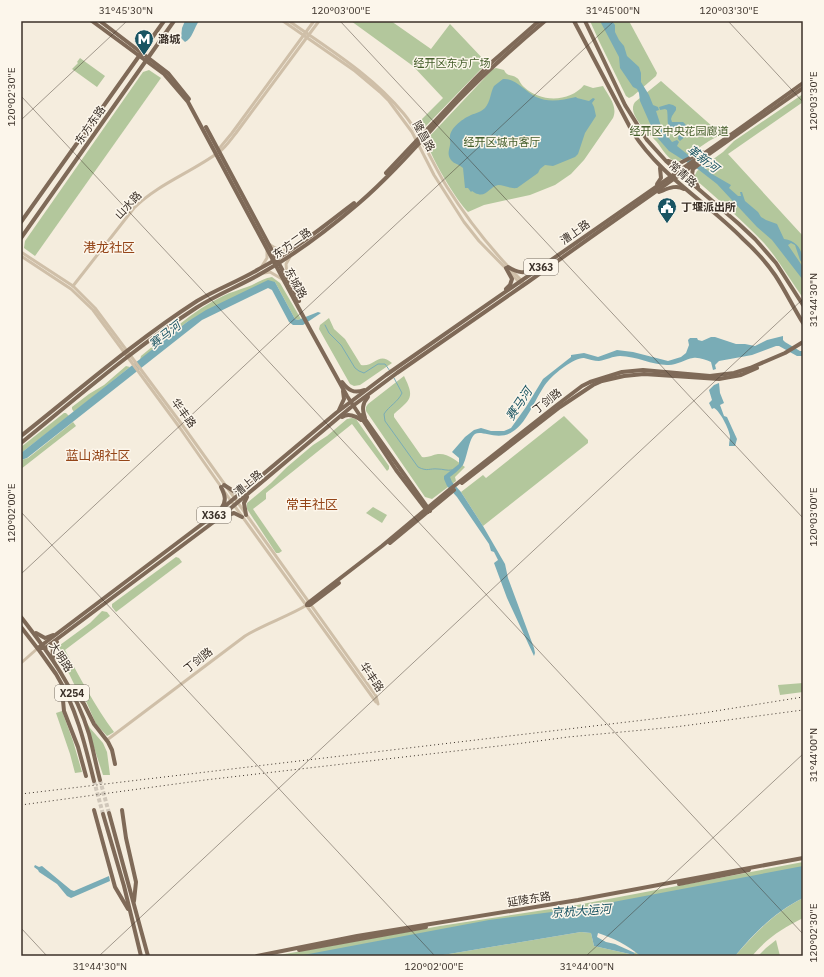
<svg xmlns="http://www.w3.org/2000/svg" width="824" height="977" font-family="'IBM Plex Sans','Noto Sans SC',sans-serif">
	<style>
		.green { fill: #b3c79c }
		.water { fill: #79acb6 }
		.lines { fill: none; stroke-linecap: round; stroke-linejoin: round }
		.stream { stroke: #79acb6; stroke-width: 1 }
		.major-tunnel { stroke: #d0c7ba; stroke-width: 4; stroke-dasharray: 4 2; stroke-linecap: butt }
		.minor { stroke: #cfbfa8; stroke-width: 3 }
		.major { stroke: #7f6a58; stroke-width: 4 }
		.rail { stroke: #3b3129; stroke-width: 1; stroke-dasharray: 1 3; stroke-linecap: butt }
		.ticks { fill: none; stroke: #3b3129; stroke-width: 1; stroke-opacity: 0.45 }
		.labels { text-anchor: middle; stroke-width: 3; stroke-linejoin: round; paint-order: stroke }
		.shield { fill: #fcf6eb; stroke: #756c63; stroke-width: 1 }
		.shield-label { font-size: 10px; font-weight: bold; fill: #3b3129 }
		.poi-label { font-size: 11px; font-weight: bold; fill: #3b3129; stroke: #fcf6eb; text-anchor: start }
		.park-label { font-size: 11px; fill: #435d29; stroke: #fcf6eb }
		.street-label { font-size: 11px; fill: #3b3129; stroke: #fcf6eb }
		.water-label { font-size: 12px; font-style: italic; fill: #195462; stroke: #fcf6eb }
		.quarter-label { font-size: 13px; fill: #944518; stroke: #fcf6eb }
		.neatline { fill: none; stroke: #3b3129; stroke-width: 1.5 }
		.ticks-label { font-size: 10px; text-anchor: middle; fill: #3b3129 }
	</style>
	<rect width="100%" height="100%" fill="#f5edde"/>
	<g class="green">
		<path d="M351,21H391L431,49L450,24L485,61V65L425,127L420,129L417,125L418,123L443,98L413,66Z"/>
		<path d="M590,21H629L657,73L656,76L633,96L629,98L626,96L599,41Z"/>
		<path d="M80,58L105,76L97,87L72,69L78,63L77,62Z"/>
		<path d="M496,68L504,70C507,77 512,74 517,78C520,80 520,84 524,87C541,103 570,102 584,85L593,88L603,86C609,97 618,106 613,118L584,160L571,174L555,185L530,195L484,205L468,212C458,203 426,151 427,139L493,69Z"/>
		<path d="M149,70L161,78L35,256L24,248L25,241L143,72Z"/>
		<path d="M661,81L713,127H720L722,134L709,141L678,162C668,161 662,148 656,141C649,133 626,114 635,102Z"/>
		<path d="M803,94V102L728,154L803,236V298C790,280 779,260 764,243C743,221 719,200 696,180L694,177L697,171L723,152L734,141Z"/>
		<path d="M272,277L280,283L301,319L298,320L295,319L275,282L187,322L140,360L141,356C168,334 192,311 223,296C231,292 239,290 247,287C256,284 263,278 272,277Z"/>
		<path d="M329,318L334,329L345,339L361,365C376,367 378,351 392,363L360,385L354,386L350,384L319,329L320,325Z"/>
		<path d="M126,366L130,367L74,412L72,409V407L89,394L104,385Z"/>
		<path d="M404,376C415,398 411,399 394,414V417L422,457C428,458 432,455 438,454C448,453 457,461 465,467L455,477L456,481L432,499L425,497L366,411V407L368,404Z"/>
		<path d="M64,413H66L69,416L21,453V447Z"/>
		<path d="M564,416L588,440V443L483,526L461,492L483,475L486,478Z"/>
		<path d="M352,418L356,419L389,466V469L387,471L352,424L266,493V499L253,509L282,551L279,553H276L247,509V503L271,483L287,467L313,445L327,436L347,419Z"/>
		<path d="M73,422L76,426L21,469V460L28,458Z"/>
		<path d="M373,507L387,515L382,523L366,513Z"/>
		<path d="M176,557L179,558L182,562L116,612L112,607V604Z"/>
		<path d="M102,611L107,612L110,616L65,650C80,678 95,706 114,732L109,735L107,736L96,724L86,701L75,686L58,651L60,645L90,623Z"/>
		<path d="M803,683V692L780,695L778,685Z"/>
		<path d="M62,711L73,741L82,772L75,773L70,754L56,713Z"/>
		<path d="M85,720L90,728L103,743L107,752L110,775H103Z"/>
		<path d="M803,862V868L633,900L301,956H274L440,926L577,905Z"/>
		<path d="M803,898V918C783,928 767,938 752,956H735C756,932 774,913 803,898Z"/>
		<path d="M581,932L591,933L594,946L634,955L635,952L640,956H437Z"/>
		<path d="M776,940L780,956H758L766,948Z"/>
	</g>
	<g class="water">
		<path d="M185,21H199C194,28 192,39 185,42L181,38L182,28Z"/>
		<path d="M600,21H612L615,25V32L619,40L624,46L627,56L639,67L641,73V82L649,95L653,105L658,107L659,110L656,111L662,129L672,142L677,140L679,142L677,146L712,174L731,185L729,188L738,196H741L740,192H742L745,201L758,212L761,217L766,220L777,224L784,239C798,241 803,251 803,264L800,260L795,245L791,243L788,245L803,267V280L772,240L757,227L717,184L699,170L669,151L655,135L640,101L639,93L637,89L633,87L620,68L619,57Z"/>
		<path d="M503,79C516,78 524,91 536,97C549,103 562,100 576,97L577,98L589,101L593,98L595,99L592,103L594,107L596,116L585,133L578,154L575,157L553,166L545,165L540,169L538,173L517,188C510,189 505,185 498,185C491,186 486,197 478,194C476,194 474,192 472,191L471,192L468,188H465L463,168C459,164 454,164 451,160C447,154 449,151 450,145C451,142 449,139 450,136C451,127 464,118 471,115C476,113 481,112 485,108C491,101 490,93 494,86Z"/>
		<path d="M669,104L673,105L676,107V110L672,116L671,119L672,122H683C691,129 687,136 680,141L678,139L679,132C664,127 669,123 667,110L665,109L660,110L659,107Z"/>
		<path d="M268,280L275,282L295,319L298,320L318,312L321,313L303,325H293L289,322L272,290L268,288L202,320L27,458L21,460V453L187,322L206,310Z"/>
		<path d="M783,336V340L785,342L800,351H803V356H797L779,346H776L752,355L719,361L715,365L716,369L713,370L711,362C706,360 699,357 693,358C685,359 676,366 667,365C652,365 636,356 620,356C613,356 606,360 599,361C594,361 589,359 584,358C575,357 555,373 549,380C536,394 529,422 512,432C498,441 482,430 475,434C469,438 467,458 463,465C459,470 455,473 450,477L452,482L461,492L483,526L505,564L508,578L534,648L535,653L534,656L507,598L494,563L498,560L494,552L491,551L489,544L457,497L447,486L444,479V476L459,464V458L452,452L465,437L474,430L481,428L491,431H504L511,428L526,407L543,379L571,357V355L584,353L598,357L617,350L633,352L668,361L681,357L686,353L689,345L688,340L690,338H697L698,340L702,341L711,337H715L736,344H745L755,346L767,340Z"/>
		<path d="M719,383L720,393L724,403L720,405L724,416L727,417L737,439L735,446H729C729,443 730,439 730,436C729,429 720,411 714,408L712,409L709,403L712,400L709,390L714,385Z"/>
		<path d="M35,865L39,867L42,866L71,890L74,891L109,876L110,881L71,898L67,896L57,884L39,872L38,870L34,867Z"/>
		<path d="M803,866V898C775,912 755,932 735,956H640C628,945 613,938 598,933L597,937L606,942L615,944L635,953L634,955L594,946L591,933L581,932L437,956H298L489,920L576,909Z"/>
	</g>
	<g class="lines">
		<g class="stream">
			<path d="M325,325L329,333L341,345L355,368L359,371L364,373L378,364H385L390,371"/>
			<path d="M394,378L402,393C398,402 389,406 384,414L385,421L418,467C428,472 429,468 438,469C443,469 447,471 452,470"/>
		</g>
		<g class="major-tunnel">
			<path d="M100,780L109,813"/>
			<path d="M94,781L103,814"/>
		</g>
		<g class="minor">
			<path d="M283,21L355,71L380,92L389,101L412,132L434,175L464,222L479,241L523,286"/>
			<path d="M289,21C329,49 373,76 404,114C422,136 432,163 447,187C469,222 494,253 523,282"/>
			<path d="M218,150L232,133L314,21"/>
			<path d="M269,244C276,249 282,252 290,249"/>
			<path d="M21,252L73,286L95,308L183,426L376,696L378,704"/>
			<path d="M21,256L71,289L93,310L180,428L231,501L376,702"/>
			<path d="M262,266L267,258V251"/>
			<path d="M264,273L270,272L282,279"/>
			<path d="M287,276L286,264L290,257"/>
			<path d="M73,286L134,208C158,184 192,172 219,152C226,147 231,139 236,133L319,21"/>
			<path d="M21,663L38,648"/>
			<path d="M107,740L245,636C264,624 287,617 307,605"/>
		</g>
		<g class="major">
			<path d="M92,21L164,74L188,102L310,329L347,396L396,470L428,512"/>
			<path d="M100,21L168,73L189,99"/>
			<path d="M574,21L632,131C660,176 707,202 743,239C755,250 766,262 775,275C785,290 793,307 803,323"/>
			<path d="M585,21L625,105L647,140L666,161L739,224L755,239L776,263L803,305"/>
			<path d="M206,127L299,301"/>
			<path d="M668,161L678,164L702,152"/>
			<path d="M386,173L475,79L492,62L539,21"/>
			<path d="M657,184L661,178L660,168"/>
			<path d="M698,187L692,174L693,169L702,162"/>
			<path d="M659,192C667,189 676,184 684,189"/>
			<path d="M21,222L164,21"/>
			<path d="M21,238L174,21"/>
			<path d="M508,267C518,273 524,274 535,269"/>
			<path d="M506,268L512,279L510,285L506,289"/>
			<path d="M342,382C348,390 354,394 364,390"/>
			<path d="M339,410L344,399L343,391"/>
			<path d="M362,415L430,511"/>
			<path d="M342,417C348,413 356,416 361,420"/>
			<path d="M365,418C362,409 362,404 368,397"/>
			<path d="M21,436C79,390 135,341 197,301C217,289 239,281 259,269C293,251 323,227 354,203"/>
			<path d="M21,443C78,397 134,348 196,308C217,294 240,286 262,273C294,255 330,228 358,204C394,173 425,136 457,102C485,73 514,47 545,21"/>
			<path d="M462,483L560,407L593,385L602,381L624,376L644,374L719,379L741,375L757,368"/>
			<path d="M224,485L235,492L244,488"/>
			<path d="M221,509C227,501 225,495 221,487"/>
			<path d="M246,515L244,503L247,497"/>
			<path d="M225,516L234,513L242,517"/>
			<path d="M390,543L454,490"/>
			<path d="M307,605L308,603L382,546L449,490L557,405L582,386L590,382L622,372L643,370L710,376L734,373L750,368L785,353L803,342"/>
			<path d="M307,605H310L339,583"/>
			<path d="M21,617C49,653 76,690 89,734C93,749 96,765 100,780"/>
			<path d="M21,627C33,642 45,658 56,674C76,707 85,744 94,781"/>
			<path d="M36,633L45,638L53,635"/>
			<path d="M38,648L218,512L336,413L386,375L735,132L803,83"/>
			<path d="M38,648H45L219,518L350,408L397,373L528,282L601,230L803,88"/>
			<path d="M54,659C51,652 52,647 57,642"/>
			<path d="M72,687L84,704L94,724L108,742L112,750L115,764"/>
			<path d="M62,690L64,711L78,747L86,776"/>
			<path d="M94,810L115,887L128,909"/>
			<path d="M122,810L126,838L136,882L134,901"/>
			<path d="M109,813L148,956"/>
			<path d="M103,814L124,886L141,956"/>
			<path d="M679,884L749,870"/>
			<path d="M299,950L426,927"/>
			<path d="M257,956L357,936L578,900L803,858"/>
		</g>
		<g class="rail">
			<path d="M21,794L703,713L803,697"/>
			<path d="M21,805L205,780L516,744L568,737L675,727L803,710"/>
		</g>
	</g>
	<path class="ticks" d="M340,21L803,518M728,21L803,102M21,96L803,934M21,120L127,21M21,512L435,956M21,574L614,21M21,928L47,956M99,956L803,299M586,956L803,754"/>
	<defs>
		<g id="metro-pin" transform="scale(1)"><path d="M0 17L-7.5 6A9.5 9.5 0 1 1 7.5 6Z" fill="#195462" stroke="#fcf6eb"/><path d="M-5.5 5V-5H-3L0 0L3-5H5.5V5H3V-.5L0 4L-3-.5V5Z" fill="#fff"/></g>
		<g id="civic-pin" transform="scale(1)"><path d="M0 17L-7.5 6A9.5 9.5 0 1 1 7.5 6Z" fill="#195462" stroke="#fcf6eb"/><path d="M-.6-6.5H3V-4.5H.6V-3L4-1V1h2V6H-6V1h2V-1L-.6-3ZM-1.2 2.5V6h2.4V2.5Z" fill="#fff"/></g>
	</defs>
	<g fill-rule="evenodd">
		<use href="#metro-pin" x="144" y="39"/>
		<use href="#civic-pin" x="667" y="207"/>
	</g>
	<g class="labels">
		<g class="shield">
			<rect x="524" y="259" width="34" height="16" rx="3"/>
			<rect x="197" y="507" width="34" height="16" rx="3"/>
			<rect x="55" y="685" width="34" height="16" rx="3"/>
		</g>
		<g class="shield-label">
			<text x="541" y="271">X363</text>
			<text x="214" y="519">X363</text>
			<text x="72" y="697">X254</text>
		</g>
		<g class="poi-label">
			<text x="158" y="43">潞城</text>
			<text x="681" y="211">丁堰派出所</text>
		</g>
		<g class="park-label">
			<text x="452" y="67">经开区东方广场</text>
			<text x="679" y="135">经开区中央花园廊道</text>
			<text x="502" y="146">经开区城市客厅</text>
		</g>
		<g class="street-label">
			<text transform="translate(90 125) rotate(-55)" y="4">东方东路</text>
			<text transform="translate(424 136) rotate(61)" y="4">隆昌路</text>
			<text transform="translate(683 174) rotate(41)" y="4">常青路</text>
			<text transform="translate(128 205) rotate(-47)" y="4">山水路</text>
			<text transform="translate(575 232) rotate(-35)" y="4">漕上路</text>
			<text transform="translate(292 243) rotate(-35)" y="4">东方二路</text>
			<text transform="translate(296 283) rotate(61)" y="4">东城路</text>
			<text transform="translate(547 401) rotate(-38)" y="4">丁剑路</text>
			<text transform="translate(184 413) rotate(54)" y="4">华丰路</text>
			<text transform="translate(248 483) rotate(-40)" y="4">漕上路</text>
			<text transform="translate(61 657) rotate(57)" y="4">大明路</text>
			<text transform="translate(198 660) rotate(-38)" y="4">丁剑路</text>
			<text transform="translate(372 677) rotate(56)" y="4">华丰路</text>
			<text transform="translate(529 899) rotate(-9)" y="4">延陵东路</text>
		</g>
		<g class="water-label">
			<text transform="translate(703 159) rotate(38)" y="4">革新河</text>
			<text transform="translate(165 335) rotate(-38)" y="4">赛马河</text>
			<text transform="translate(519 404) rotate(-56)" y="4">赛马河</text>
			<text transform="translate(581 911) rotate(-4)" y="4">京杭大运河</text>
		</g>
		<g class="quarter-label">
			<text x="109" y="252">港龙社区</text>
			<text x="98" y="460">蓝山湖社区</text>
			<text x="312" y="509">常丰社区</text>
		</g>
	</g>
	<rect width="824" height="977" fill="none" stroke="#fcf6eb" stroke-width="44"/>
	<rect x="22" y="22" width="780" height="933" class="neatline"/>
	<g class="ticks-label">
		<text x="126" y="14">31°45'30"N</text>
		<text x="341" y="14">120°03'00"E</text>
		<text x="613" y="14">31°45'00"N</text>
		<text x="729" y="14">120°03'30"E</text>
		<text transform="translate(11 97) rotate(-90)" y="4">120°02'30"E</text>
		<text transform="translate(813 101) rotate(-90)" y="4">120°03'30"E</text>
		<text transform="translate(813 300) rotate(-90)" y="4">31°44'30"N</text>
		<text transform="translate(11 513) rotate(-90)" y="4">120°02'00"E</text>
		<text transform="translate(813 517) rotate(-90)" y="4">120°03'00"E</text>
		<text transform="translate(813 755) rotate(-90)" y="4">31°44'00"N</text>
		<text transform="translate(813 933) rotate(-90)" y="4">120°02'30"E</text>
		<text x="100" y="970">31°44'30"N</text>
		<text x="434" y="970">120°02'00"E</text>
		<text x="587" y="970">31°44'00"N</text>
	</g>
</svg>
